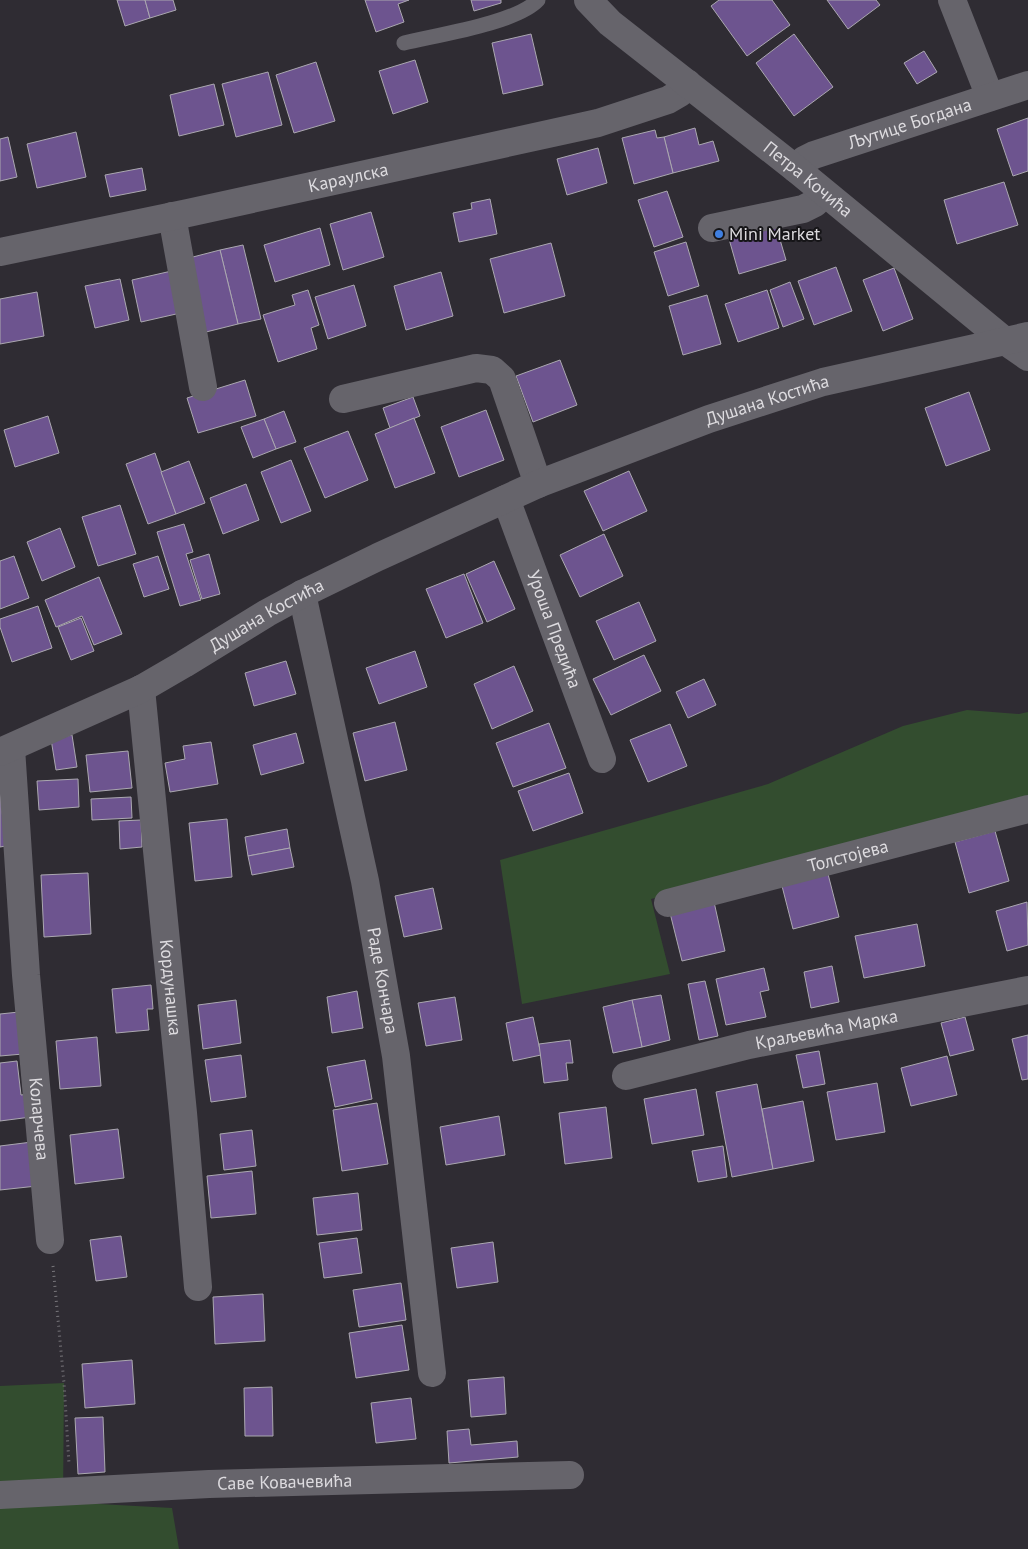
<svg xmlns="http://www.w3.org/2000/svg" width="1028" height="1549" font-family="'PT Sans',sans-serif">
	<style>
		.green { fill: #334d2f }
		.building { fill: #6d548f; stroke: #aba8b0 }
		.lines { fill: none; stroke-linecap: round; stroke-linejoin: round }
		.path { stroke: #78767b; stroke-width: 3; stroke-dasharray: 1 4; stroke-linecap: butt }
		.service { stroke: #66646b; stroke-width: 15 }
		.minor { stroke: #66646b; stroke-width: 28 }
		.tertiary { stroke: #66646b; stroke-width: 28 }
		.shop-dot { fill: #3f7fe0; stroke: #161518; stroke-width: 2 }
		.labels { text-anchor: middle; stroke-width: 4; stroke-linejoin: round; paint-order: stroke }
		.street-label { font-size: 18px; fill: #dddbdf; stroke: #161518 }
		.poi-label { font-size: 18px; fill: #dddbdf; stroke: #161518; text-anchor: start }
	</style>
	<rect width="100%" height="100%" fill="#2f2c33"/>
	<g class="green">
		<path d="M967,710L1019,714L1028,712V803L651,899L670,974L522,1004L500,860L768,784L903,726Z"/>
		<path d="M64,1383L63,1502L172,1508L179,1549H0V1386Z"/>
	</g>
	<g class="building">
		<path d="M117,0H145L150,18L125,26Z"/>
		<path d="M145,0H173L176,10L150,18Z"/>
		<path d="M365,0H409L398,4L404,22L376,32Z"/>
		<path d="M471,0H501V3L474,11Z"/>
		<path d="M719,0H772L790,25L747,56L711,6Z"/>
		<path d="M827,0H876L880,5L848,29Z"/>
		<path d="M531,34L543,85L503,94L492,43Z"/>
		<path d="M794,34L833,87L794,116L756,63Z"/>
		<path d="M924,51L937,72L917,84L904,63Z"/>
		<path d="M415,60L428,102L393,114L379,71Z"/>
		<path d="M316,62L335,121L294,133L276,75Z"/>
		<path d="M268,72L282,125L236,137L222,84Z"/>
		<path d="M214,84L224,125L179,136L170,95Z"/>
		<path d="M1028,118V171L1013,176L997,129Z"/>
		<path d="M695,128L699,145L713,141L719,161L673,173L664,137Z"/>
		<path d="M655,130L657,138L664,137L673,173L634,184L622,138Z"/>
		<path d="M76,132L86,177L37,188L27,144Z"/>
		<path d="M8,137L17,177L0,181V139Z"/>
		<path d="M598,148L607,183L567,195L557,159Z"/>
		<path d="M142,168L146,190L110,197L105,175Z"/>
		<path d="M1004,182L1018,225L957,244L944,200Z"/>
		<path d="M667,191L683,237L654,247L638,200Z"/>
		<path d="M490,199L497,234L459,242L453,213L472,209L471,203Z"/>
		<path d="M371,212L384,257L343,270L330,224Z"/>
		<path d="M776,226L786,260L739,274L729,239Z"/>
		<path d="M320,228L330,265L275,282L264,245Z"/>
		<path d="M686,242L699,286L668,296L654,252Z"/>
		<path d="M551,243L565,296L504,313L490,259Z"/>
		<path d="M243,245L261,319L238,324L220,250Z"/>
		<path d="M220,250L238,324L206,332L189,258Z"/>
		<path d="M836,267L852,311L814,325L798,281Z"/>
		<path d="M894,268L913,319L883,331L863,280Z"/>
		<path d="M176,270L185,312L141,322L132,280Z"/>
		<path d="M441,272L453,316L406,330L394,286Z"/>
		<path d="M120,279L129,320L95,328L85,286Z"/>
		<path d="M790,282L804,319L783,327L770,290Z"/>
		<path d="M354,285L366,326L328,339L315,297Z"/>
		<path d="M308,290L319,325L311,328L317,349L278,362L263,315L295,305L292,295Z"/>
		<path d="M767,290L779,328L738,342L725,304Z"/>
		<path d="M37,292L44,336L0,344V299Z"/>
		<path d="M707,295L721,344L683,355L669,306Z"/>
		<path d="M560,360L577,405L533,422L516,376Z"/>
		<path d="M245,380L256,416L198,433L187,398Z"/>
		<path d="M969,392L990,450L946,466L925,408Z"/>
		<path d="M413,397L420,416L390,428L383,408Z"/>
		<path d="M486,410L504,460L459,477L441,427Z"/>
		<path d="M284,411L296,442L276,449L264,419Z"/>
		<path d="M48,416L59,453L15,467L4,430Z"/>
		<path d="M414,418L435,473L395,488L375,434Z"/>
		<path d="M264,419L276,449L253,458L241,427Z"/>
		<path d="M348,431L368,480L325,498L304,448Z"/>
		<path d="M155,453L176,514L148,524L126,464Z"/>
		<path d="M291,460L311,511L281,523L261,472Z"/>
		<path d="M189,461L205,503L176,514L161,472Z"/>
		<path d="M629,471L647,511L603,531L584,491Z"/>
		<path d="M246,484L259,520L223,534L210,498Z"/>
		<path d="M120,505L136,554L98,566L82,517Z"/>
		<path d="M184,524L193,552L186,554L201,600L180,606L157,532Z"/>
		<path d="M60,528L75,567L42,581L27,542Z"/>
		<path d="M604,534L623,576L580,597L560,555Z"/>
		<path d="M209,554L220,594L202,599L190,560Z"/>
		<path d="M14,556L29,598L0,609V561Z"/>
		<path d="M158,556L169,589L144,597L133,564Z"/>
		<path d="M494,561L515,609L487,622L466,574Z"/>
		<path d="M464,574L483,623L446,638L426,589Z"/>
		<path d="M99,577L122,634L94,645L82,616L56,627L45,600Z"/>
		<path d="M639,602L656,641L614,660L596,621Z"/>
		<path d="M38,606L52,648L12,662L0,627V619Z"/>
		<path d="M81,618L94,651L71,660L58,627Z"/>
		<path d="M415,651L427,687L379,704L366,668Z"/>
		<path d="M644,655L661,691L611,715L593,679Z"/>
		<path d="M286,661L296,694L254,706L245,673Z"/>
		<path d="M514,666L533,711L492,729L474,684Z"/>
		<path d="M704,679L716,705L688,718L676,692Z"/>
		<path d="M395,722L407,770L365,781L353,733Z"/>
		<path d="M549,723L566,768L513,787L496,743Z"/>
		<path d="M670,724L687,766L648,782L630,740Z"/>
		<path d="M296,733L304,763L261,775L253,745Z"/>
		<path d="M72,735L77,767L56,770L51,739Z"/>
		<path d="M211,742L218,784L170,792L165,763L185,759L183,746Z"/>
		<path d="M128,751L132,788L90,792L86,755Z"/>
		<path d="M569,773L583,813L533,831L518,791Z"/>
		<path d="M78,779L79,807L39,810L37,781Z"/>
		<path d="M0,793L6,846L0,847Z"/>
		<path d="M131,797L132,818L92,820L91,799Z"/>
		<path d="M227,819L232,877L195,881L189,823Z"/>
		<path d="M141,820L142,847L120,849L119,821Z"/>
		<path d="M287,829L290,848L248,856L245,837Z"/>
		<path d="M995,831L1009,881L969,893L955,842Z"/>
		<path d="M290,848L294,867L252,875L248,856Z"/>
		<path d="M88,873L91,934L44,937L41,875Z"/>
		<path d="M828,874L839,917L793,929L782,886Z"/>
		<path d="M433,888L442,929L404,937L395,896Z"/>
		<path d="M714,902L725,951L682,961L670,913Z"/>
		<path d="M1027,902L1028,945L1007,951L996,911Z"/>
		<path d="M917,924L925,966L864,978L855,936Z"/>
		<path d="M832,966L839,1002L811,1008L804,972Z"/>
		<path d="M764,968L769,990L760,992L766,1017L726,1025L716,979Z"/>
		<path d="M705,981L718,1036L699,1040L688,984Z"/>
		<path d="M151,985L153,1009H147L149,1030L116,1033L112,989Z"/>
		<path d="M357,991L363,1028L332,1033L327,997Z"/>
		<path d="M661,995L670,1040L642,1047L632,1000Z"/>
		<path d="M455,997L462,1040L426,1046L418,1003Z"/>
		<path d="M236,1000L241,1043L203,1049L198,1005Z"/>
		<path d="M632,1000L642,1047L613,1053L603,1007Z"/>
		<path d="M19,1012L23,1054L0,1056V1014Z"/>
		<path d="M533,1017L541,1055L513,1061L506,1023Z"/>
		<path d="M965,1017L974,1050L950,1056L941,1023Z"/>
		<path d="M1028,1035V1079L1022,1080L1012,1039Z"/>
		<path d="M97,1037L101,1086L60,1089L56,1041Z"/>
		<path d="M570,1040L573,1063H566L568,1080L544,1083L539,1044Z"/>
		<path d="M819,1051L825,1084L803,1088L796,1055Z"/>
		<path d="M241,1055L246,1097L211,1102L205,1060Z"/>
		<path d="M947,1056L957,1095L911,1106L901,1068Z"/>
		<path d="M365,1060L372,1099L335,1107L327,1067Z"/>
		<path d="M17,1061L21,1095L29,1094L31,1117L0,1121V1063Z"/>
		<path d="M877,1083L885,1132L836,1140L827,1092Z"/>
		<path d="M757,1084L773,1169L732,1177L716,1092Z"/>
		<path d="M696,1089L704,1135L652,1144L644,1099Z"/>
		<path d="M803,1101L814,1161L773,1169L762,1109Z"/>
		<path d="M377,1103L388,1164L342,1171L333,1110Z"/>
		<path d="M606,1107L612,1158L565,1164L559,1113Z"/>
		<path d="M499,1116L505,1155L446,1165L440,1127Z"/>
		<path d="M118,1129L124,1178L75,1184L70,1135Z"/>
		<path d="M252,1130L256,1166L224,1170L220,1134Z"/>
		<path d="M32,1142L37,1186L0,1190V1146Z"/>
		<path d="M723,1146L727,1177L698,1182L692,1151Z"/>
		<path d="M252,1171L256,1214L211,1218L207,1176Z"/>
		<path d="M358,1193L362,1230L317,1235L313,1198Z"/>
		<path d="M121,1236L127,1277L96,1281L90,1240Z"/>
		<path d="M357,1238L362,1273L324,1278L319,1243Z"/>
		<path d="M493,1242L498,1282L457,1288L451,1248Z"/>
		<path d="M401,1283L406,1320L359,1327L353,1290Z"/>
		<path d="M263,1294L265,1341L215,1344L213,1297Z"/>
		<path d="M402,1325L409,1370L356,1378L349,1333Z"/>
		<path d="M132,1360L135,1404L85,1408L82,1364Z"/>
		<path d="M504,1377L506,1414L471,1417L468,1380Z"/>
		<path d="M272,1387L273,1436H245L244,1388Z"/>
		<path d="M411,1398L416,1439L376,1443L371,1403Z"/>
		<path d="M103,1417L105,1472L78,1474L75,1418Z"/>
		<path d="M469,1429L471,1445L517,1441L518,1457L449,1463L447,1431Z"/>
	</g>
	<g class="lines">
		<path class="path" d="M53,1266L64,1383L69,1464"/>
		<path class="service" d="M404,43C437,35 517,23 538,0"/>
		<g class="minor">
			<path d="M952,0L990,97"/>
			<path id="s1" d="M796,169L804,160L814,155L1028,85"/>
			<path d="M172,216L203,387"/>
			<path d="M712,228L803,209L815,203L824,193"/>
			<path id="s2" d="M0,252L188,213L598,123L668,100L680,93L687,83"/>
			<path d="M1005,341L1028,357"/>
			<path d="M343,399L476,368L492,370L502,379L538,484"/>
			<path id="s3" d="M506,499L602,759"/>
			<path id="s4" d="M302,594L365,881L396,1056L432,1373"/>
			<path id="s5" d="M141,689L183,1113L198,1287"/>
			<path id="s6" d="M11,748L26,975L50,1240"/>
			<path id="s7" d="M668,903L1028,809"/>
			<path id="s8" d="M626,1076L749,1045L1028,990"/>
			<path id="s9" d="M0,1495L209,1484L570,1475"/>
		</g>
		<g class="tertiary">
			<path id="s10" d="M588,0L610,23L796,169L1005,341"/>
			<path id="s11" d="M0,752L141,689L184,664L267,613L302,594L378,557L538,484L709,419L823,382L1028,336"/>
		</g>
	</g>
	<circle class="shop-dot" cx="719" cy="234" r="5"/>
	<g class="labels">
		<g class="street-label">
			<text dy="6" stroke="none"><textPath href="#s1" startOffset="124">Љутице Богдана</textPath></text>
			<text dy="6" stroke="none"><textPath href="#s2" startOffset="356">Караулска</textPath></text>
			<text dy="6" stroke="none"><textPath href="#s10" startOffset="284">Петра Кочића</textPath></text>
			<text dy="6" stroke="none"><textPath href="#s11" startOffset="846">Душана Костића</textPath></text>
			<text dy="6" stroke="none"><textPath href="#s11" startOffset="300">Душана Костића</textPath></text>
			<text dy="6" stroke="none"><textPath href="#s3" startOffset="139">Уроша Предића</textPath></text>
			<text dy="6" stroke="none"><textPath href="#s7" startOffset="186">Толстојева</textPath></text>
			<text dy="6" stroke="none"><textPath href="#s4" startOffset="395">Раде Кончара</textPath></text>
			<text dy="6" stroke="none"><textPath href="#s5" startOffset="300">Кордунашка</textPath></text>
			<text dy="6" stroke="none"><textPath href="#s8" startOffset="206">Краљевића Марка</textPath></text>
			<text dy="6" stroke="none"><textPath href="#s6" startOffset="372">Коларчева</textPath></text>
			<text dy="6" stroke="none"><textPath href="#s9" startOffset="285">Саве Ковачевића</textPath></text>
		</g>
		<g class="poi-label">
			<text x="729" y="240">Mini Market</text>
		</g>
	</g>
</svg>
